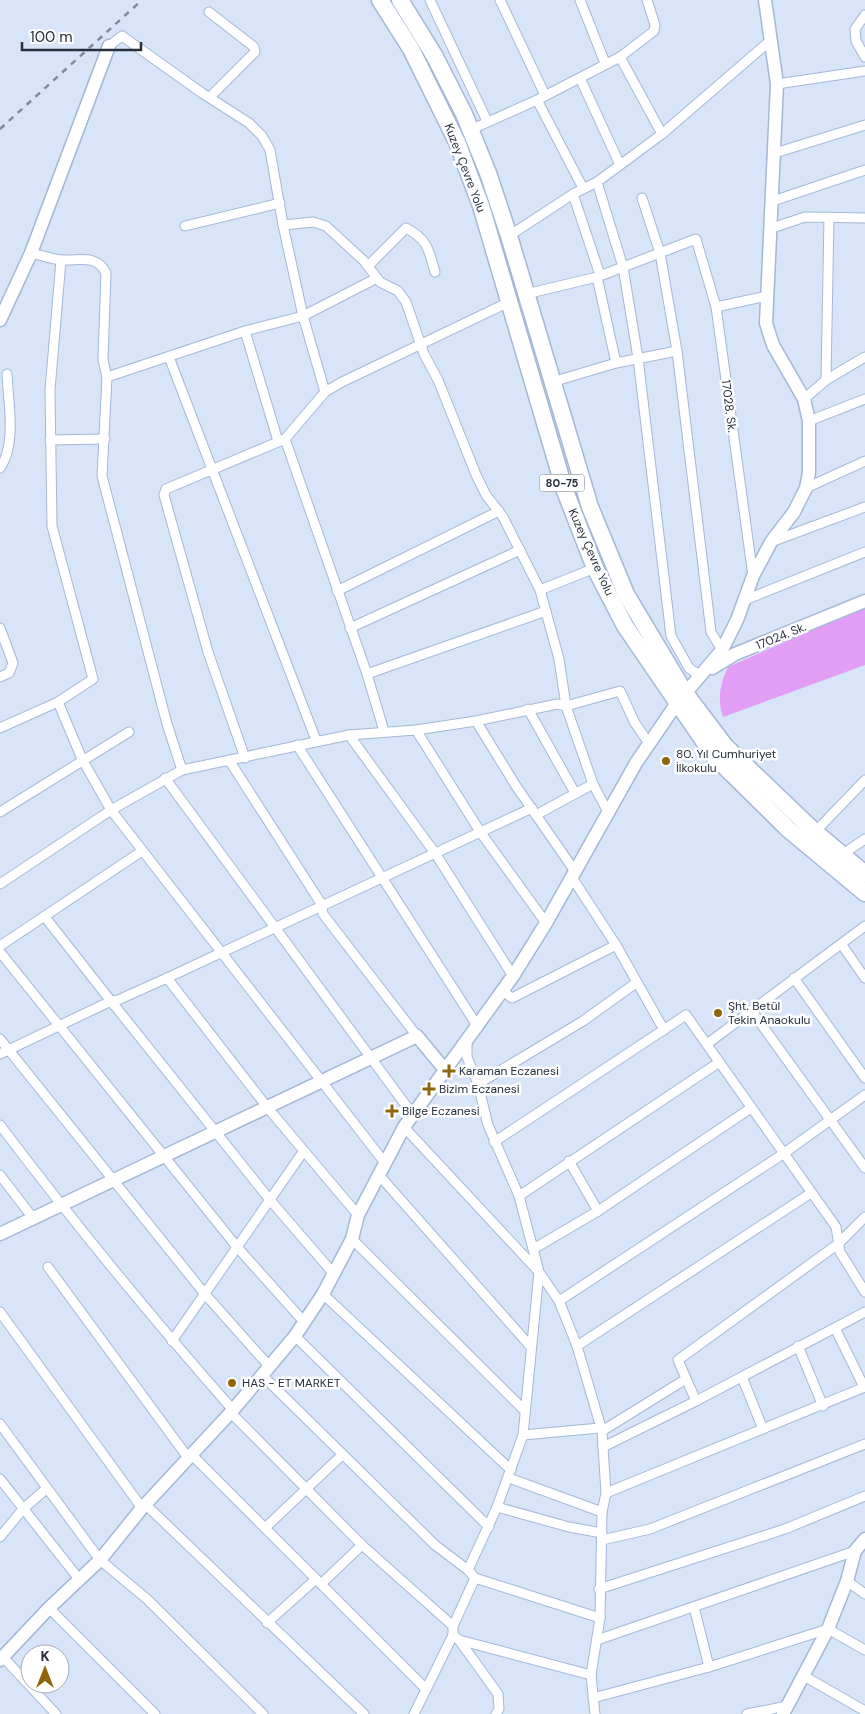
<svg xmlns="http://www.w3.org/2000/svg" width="865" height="1714" font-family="'DM Sans',sans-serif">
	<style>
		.green { fill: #e19ef4 }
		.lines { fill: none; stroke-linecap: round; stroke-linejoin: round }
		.street-casing { stroke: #a3b8d7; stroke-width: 11 }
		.secondary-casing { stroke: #a3b8d7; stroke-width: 15 }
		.highway-casing { stroke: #a3b8d7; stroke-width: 19 }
		.street { stroke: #fff; stroke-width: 9 }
		.secondary { stroke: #fff; stroke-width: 12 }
		.highway { stroke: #fff; stroke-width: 16 }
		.rail { stroke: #7f8a9a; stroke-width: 2.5; stroke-dasharray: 6 6; stroke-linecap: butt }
		.poi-dot { fill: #90650c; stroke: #fff; stroke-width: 2 }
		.labels { text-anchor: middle; stroke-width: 5; stroke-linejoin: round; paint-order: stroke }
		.shield { fill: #fff; stroke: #686d76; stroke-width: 1 }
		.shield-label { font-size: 11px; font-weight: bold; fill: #272f3c }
		.street-label { font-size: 12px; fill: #272f3c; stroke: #fff }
		.poi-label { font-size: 12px; fill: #272f3c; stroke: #fff; text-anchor: start }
	</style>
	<rect width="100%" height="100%" fill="#d8e5f9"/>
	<path class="green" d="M865,607V665L723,717C717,699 720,684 728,667Z"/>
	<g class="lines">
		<g class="street-casing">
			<g id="street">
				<path d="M430,0L487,121"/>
				<path d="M500,0L545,95"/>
				<path d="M580,0L605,63"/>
				<path d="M209,12L254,47L255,52L210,97"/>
				<path d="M865,15L855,29L856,41L865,57"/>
				<path d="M109,46L122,36L202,93L249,123L262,136L270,150L283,225L313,222L326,226L364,261L380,282L398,291L406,302L424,354L438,380L477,477L486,495L503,517L540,590L559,659L566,706L593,784L609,814"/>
				<path d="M620,57L662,134"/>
				<path d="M580,78L620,165"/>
				<path d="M777,84L865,71"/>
				<path d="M537,100L583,188"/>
				<path d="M470,130L537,100L620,57L654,31L655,25L647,0"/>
				<path d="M775,153L865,125"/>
				<path d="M597,182L623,267L638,358L671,636L689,668L699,675"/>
				<path d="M573,194L600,275"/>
				<path d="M642,198L660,253L677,351L711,632L722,650"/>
				<path d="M773,201L865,170"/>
				<path d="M283,225L303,316L325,392"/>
				<path d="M185,226L280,203"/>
				<path d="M772,228L805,217L865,218"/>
				<path d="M509,236L573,194L597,182L662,134L771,40"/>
				<path d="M31,253C41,255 51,259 62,260C79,261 97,254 106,273L103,360L107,377L102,476L167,724L182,770"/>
				<path d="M368,266L406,228C428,240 428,248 435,272"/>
				<path d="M597,277L616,363"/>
				<path d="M526,294L597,277L696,239L716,307L753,576"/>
				<path d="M716,307L767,296"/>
				<path d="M245,331L278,441"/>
				<path d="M169,357L316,740"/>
				<path d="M107,377L245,331L303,316L377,278"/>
				<path d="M826,380L829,217"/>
				<path d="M552,382L616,363L677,351"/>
				<path d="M804,399L826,380L865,357"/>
				<path d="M809,421L865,399"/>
				<path d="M285,439L367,674L384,731"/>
				<path d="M50,440L105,439"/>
				<path d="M0,468C17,444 8,401 7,374"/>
				<path d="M806,488L865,461"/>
				<path d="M771,542L865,507"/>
				<path d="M540,590L595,568"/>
				<path d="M337,591L499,511"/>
				<path d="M745,600L865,552"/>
				<path d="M0,628L13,663L9,673L0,677"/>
				<path d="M350,628L520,550"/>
				<path d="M367,674L546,611"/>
				<path d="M58,702L82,759L111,810L385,1163"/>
				<path d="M528,709L575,793"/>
				<path d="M476,721L516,786L574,870"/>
				<path d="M0,728L58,702L93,679L52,526L50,390L61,260"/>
				<path d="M416,730L481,833L546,923"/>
				<path d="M349,735L435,853L513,976"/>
				<path d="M297,745L478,1027"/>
				<path d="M245,758L208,652L164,495L166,489L285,439L325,392L340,383L509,302"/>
				<path d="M229,760L322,905L323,914L417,1036"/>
				<path d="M165,778L413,1115"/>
				<path d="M0,812L129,732"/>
				<path d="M536,815L593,784"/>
				<path d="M815,832L865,780"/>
				<path d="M843,854L865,839"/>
				<path d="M571,876L616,945L664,1030"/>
				<path d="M0,884L111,810L182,770L349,735L416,730L476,721L557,704L566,706L620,691L635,723L650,745"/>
				<path d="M45,917L114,1005"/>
				<path d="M842,945L865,978"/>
				<path d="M0,946L142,851"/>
				<path d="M0,952L237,1247L305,1323"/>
				<path d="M167,978L267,1107L358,1215"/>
				<path d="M794,978L865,1078"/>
				<path d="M503,991L512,998L616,945"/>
				<path d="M111,1001L118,1000L167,978L532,808"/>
				<path d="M751,1010L865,1168"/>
				<path d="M0,1039L204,1293L269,1366"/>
				<path d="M467,1042V1057L478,1084L488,1125L519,1196L539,1272L559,1301L577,1346L602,1431L606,1493L602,1512L600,1618L591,1675L595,1714"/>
				<path d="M707,1044L865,926"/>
				<path d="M0,1054L111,1001L270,1200L333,1273"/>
				<path d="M478,1084L583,1021L636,983"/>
				<path d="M0,1125C74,1223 152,1318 233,1410"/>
				<path d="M404,1127L539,1272L523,1435L497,1507L468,1570L475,1578L453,1626V1635L414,1714"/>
				<path d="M494,1142L686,1015L836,1227L840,1252L865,1292"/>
				<path d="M569,1161L598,1211"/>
				<path d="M378,1174L531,1347"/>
				<path d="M0,1175L33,1218"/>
				<path d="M519,1196L718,1063"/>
				<path d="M352,1239L525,1411"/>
				<path d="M535,1248L598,1211L751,1108"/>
				<path d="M48,1267L189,1459"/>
				<path d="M323,1294L511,1470"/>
				<path d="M559,1301L783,1154L865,1095"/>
				<path d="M0,1312L142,1508"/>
				<path d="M835,1328L864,1387"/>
				<path d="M295,1336L489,1527"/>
				<path d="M172,1341L303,1152"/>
				<path d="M577,1346L811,1193"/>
				<path d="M798,1346L823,1406"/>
				<path d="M262,1375L435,1545L468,1570"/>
				<path d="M742,1377L763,1429"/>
				<path d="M696,1401L678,1360L838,1244L865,1217"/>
				<path d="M231,1413L362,1545L453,1626"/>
				<path d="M0,1424L100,1560L147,1599L263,1714"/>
				<path d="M602,1431L686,1379"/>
				<path d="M523,1435L600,1428"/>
				<path d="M603,1447L696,1401L865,1312"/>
				<path d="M192,1455L426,1689"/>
				<path d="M509,1478L602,1512"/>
				<path d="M0,1479L79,1579"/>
				<path d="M606,1493L865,1387"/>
				<path d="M145,1504L364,1714"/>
				<path d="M497,1507L569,1527L602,1533"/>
				<path d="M265,1528L342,1455"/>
				<path d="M0,1537L23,1509L46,1489"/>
				<path d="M602,1540L650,1529L865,1444"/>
				<path d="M475,1578L600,1618"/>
				<path d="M847,1581L865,1594"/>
				<path d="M321,1584L362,1545"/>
				<path d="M599,1589L785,1529L865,1496"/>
				<path d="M694,1607L709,1667"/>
				<path d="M49,1608L155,1714"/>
				<path d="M267,1623L316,1579"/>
				<path d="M453,1635L459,1640L591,1675"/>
				<path d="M459,1640L498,1694L499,1709L496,1714"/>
				<path d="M597,1640L855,1551"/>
				<path d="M3,1657L56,1714"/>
				<path d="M804,1676L865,1711"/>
				<path d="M593,1698L709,1667L828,1629L865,1650"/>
				<path d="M747,1714L787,1706"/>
			</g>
		</g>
		<g class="secondary-casing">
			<g id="secondary">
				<path d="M0,320L31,253L109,46"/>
				<path d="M712,668L735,654L865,601"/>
				<path d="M0,1234L417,1036L446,1071"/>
				<path d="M0,1660L49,1608L100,1560L142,1508L233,1410L295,1336L323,1294L352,1239L358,1215L404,1127L513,976L546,923L636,763L677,703L722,650L737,620L753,576L771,542L794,512L806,488L809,473V421L804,399L773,345L766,323L777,84L765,0"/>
				<path d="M783,1714L828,1629L847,1581L855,1551L865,1539"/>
			</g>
		</g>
		<g class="highway-casing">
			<g id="highway">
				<path d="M380,0L411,49L457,142L481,206L565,491L595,568L625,626L714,756L788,829L865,893"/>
				<path d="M400,0L434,55L464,114L488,173L509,236L590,507L626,594L685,693L725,746L815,832L865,874"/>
			</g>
		</g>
		<use href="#street" class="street"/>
		<use href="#secondary" class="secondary"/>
		<use href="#highway" class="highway"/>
		<path class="rail" d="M0,129L142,0"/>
	</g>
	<g class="poi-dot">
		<circle cx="666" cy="761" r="5"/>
		<circle cx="718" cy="1013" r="5"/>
		<path d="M446.5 1063.5h5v5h5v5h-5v5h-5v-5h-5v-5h5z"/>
		<path d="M426.5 1081.5h5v5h5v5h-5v5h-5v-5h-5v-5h5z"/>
		<path d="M389.5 1103.5h5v5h5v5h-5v5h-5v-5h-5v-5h5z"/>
		<circle cx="232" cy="1383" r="5"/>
	</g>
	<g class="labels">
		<rect class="shield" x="539.5" y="474.5" width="45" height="17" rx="4"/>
		<g class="shield-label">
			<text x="562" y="487">80-75</text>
		</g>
		<g class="street-label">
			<text transform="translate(465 168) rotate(69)" y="4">Kuzey Çevre Yolu</text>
			<text transform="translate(729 406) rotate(83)" y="4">17028. Sk.</text>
			<text transform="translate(591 552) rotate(66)" y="4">Kuzey Çevre Yolu</text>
			<text transform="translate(781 636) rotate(-22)" y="4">17024. Sk.</text>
		</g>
		<g class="poi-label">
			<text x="676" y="758">80. Yıl Cumhuriyet<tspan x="676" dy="14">İlkokulu</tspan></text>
			<text x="728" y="1010">Şht. Betül<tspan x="728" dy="14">Tekin Anaokulu</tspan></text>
			<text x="459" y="1075">Karaman Eczanesi</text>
			<text x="439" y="1093">Bizim Eczanesi</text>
			<text x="402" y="1115">Bilge Eczanesi</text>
			<text x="242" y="1387">HAS - ET MARKET</text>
		</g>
	</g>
	<g transform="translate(45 1669)"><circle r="24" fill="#ffffff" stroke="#a9acb1"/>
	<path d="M0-4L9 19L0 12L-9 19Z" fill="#90650c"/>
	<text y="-8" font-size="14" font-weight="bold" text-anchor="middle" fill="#272f3c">K</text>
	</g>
	<path d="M22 42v8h119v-8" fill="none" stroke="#272f3c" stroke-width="2.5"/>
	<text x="30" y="42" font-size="15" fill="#272f3c" stroke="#ffffff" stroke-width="4" paint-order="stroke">100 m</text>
</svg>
